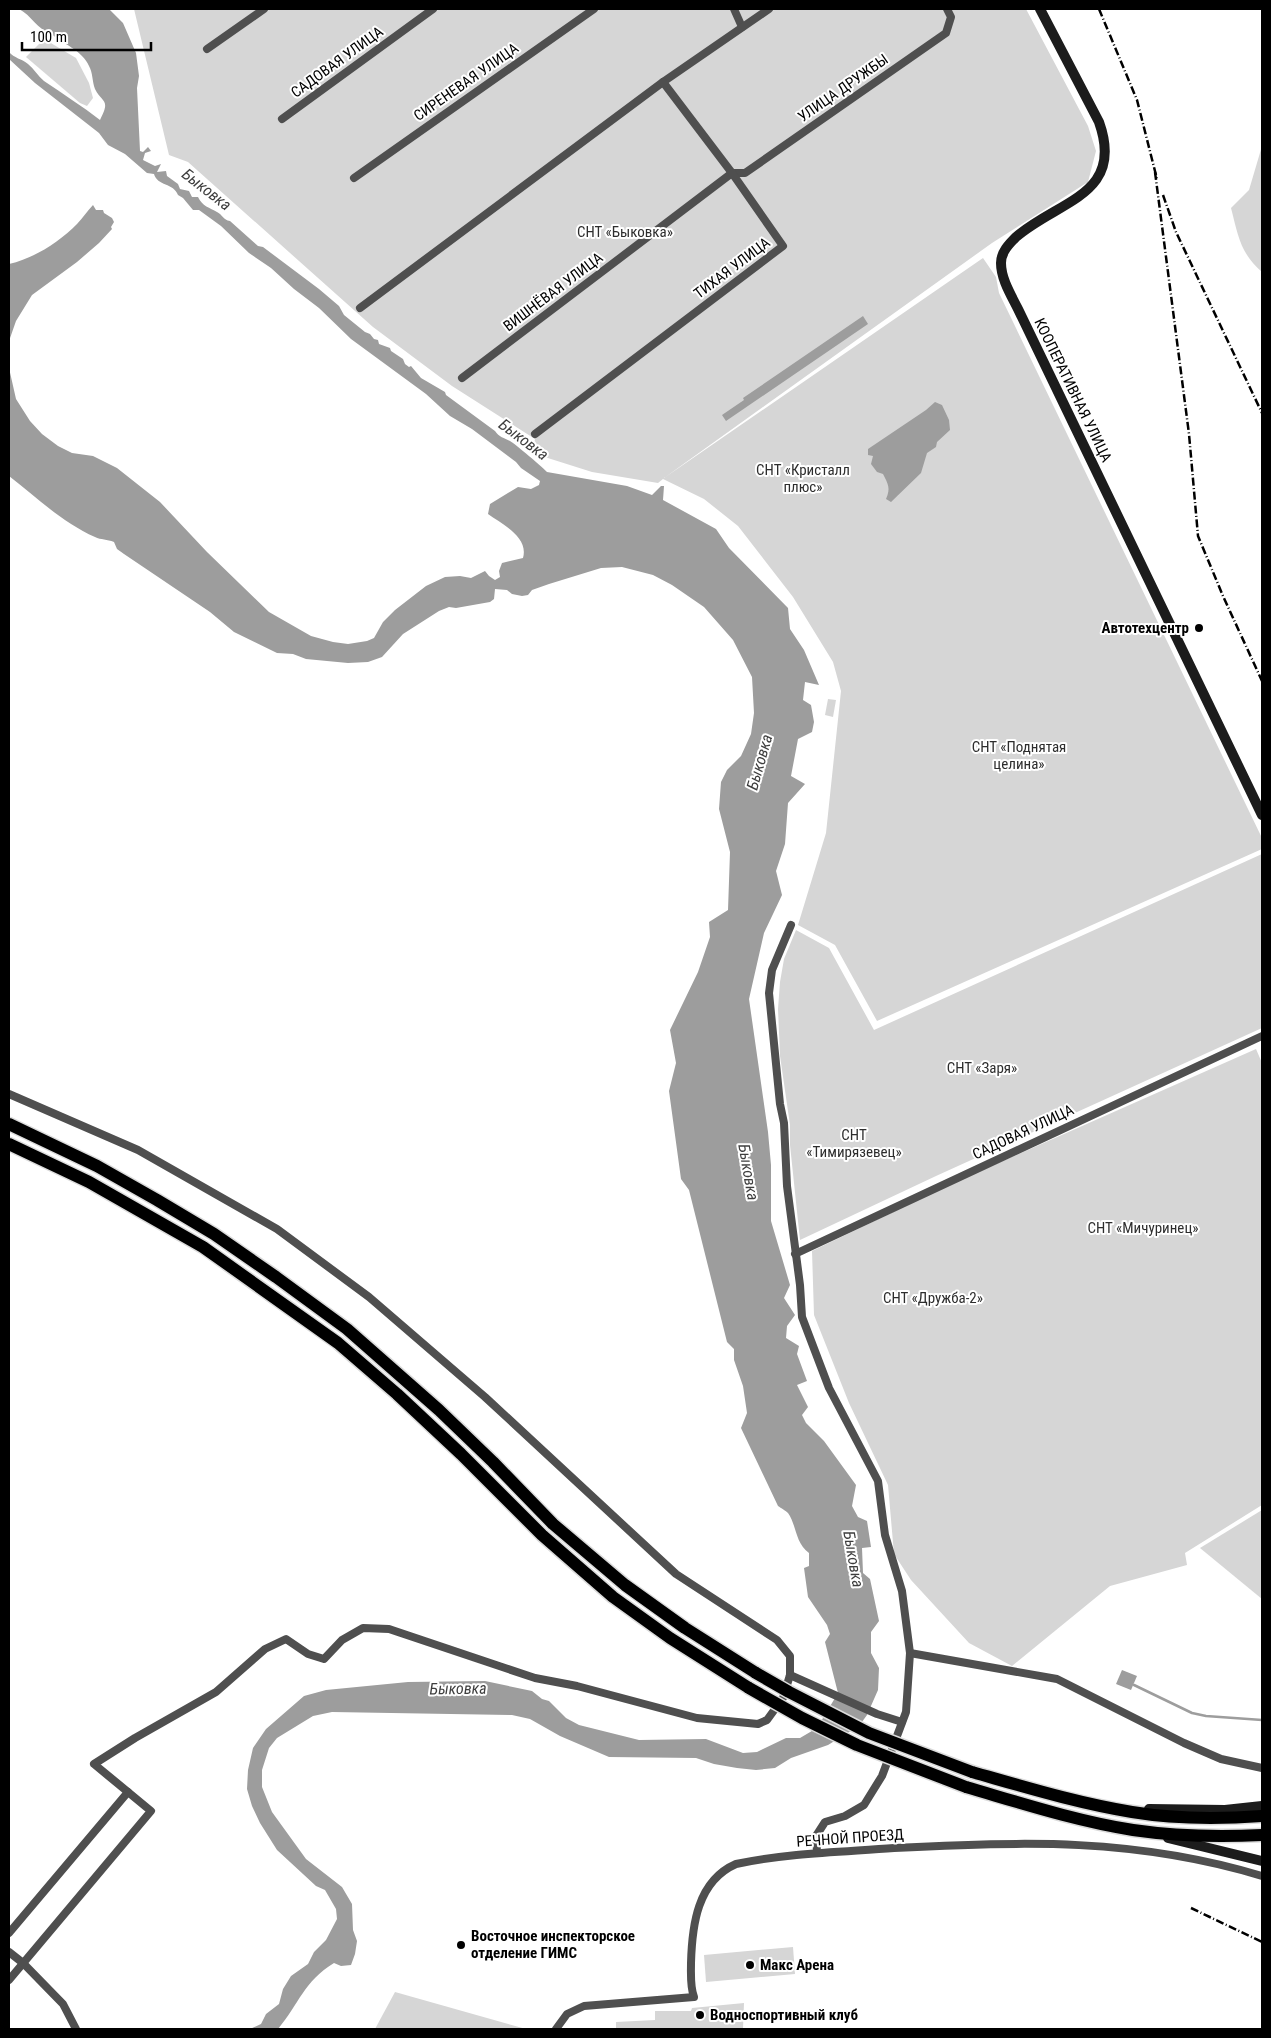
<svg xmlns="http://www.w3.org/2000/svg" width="1271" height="2038" font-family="'Roboto Condensed',sans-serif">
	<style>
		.green { fill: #d6d6d6 }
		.water { fill: #9d9d9d }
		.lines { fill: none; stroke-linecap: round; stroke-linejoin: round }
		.stream { stroke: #9d9d9d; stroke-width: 2.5 }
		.primary-casing { stroke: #dbdbdb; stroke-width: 15 }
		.street { stroke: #4f4f4f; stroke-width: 8 }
		.secondary { stroke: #1c1c1c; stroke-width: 10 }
		.primary { stroke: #000; stroke-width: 12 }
		.rail { stroke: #000; stroke-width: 2.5; stroke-dasharray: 8 2.5 1 2.5; stroke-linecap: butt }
		.primary-bridge-casing { stroke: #dbdbdb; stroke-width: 15; stroke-linecap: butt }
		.primary-bridge { stroke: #000; stroke-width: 12 }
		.poi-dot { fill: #000; stroke: #fff; stroke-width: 2 }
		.labels { text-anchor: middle; stroke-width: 4; stroke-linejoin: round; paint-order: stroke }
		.street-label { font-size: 15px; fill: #000; stroke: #fff }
		.park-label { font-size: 15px; fill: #2d2d2d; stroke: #fff }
		.poi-label { font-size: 15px; font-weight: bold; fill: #000; stroke: #fff; text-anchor: start }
		.water-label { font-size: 16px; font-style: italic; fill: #3e3e3e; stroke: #fff }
	</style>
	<rect width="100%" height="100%" fill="#fff"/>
	<g class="green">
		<path d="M134,9H1026L1088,126L1096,151L1088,182L992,243L664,478L983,258L996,277L999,293L1262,838V849L877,1021L835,945L798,925L826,833L841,691L833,662L793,597L738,526L704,499L663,479L658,483L592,472L532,453L535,439L452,386L373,327L188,162L169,155Z"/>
		<path d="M44,39L76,58L89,83L93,98L87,106L80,103L26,57Z"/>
		<path d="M1262,146V272C1240,253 1238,235 1231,208L1249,190Z"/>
		<path d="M828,699L836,700L833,717L825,715Z"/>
		<path d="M1262,854V1028L936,1176L800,1240L790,1145V1125L780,1056L778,1009L780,982L784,959L796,930L829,948L874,1030Z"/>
		<path d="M1256,1049L1262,1063V1505L1185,1553L1187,1565L1110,1586L1012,1666L969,1643L911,1580L894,1554L888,1485L849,1403L814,1315L812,1251L960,1180Z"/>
		<path d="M1262,1510V1599L1200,1548Z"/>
		<path d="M793,1947L795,1974L706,1982L704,1955Z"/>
		<path d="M395,1992L526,2029H375Z"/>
		<path d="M744,2003L743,2029H616V2022L655,2020V2011H691L692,2008Z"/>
	</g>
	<g class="water">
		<path d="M19,9H109L123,23L136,53L139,76L137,88L140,151L143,152L148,147L151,151L145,153L143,160L155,166L161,164L157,172L166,171L167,176L178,184L180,189L189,191L192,197H198C202,206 210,208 217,212C223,215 223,220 230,221L258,246L263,247L319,289L339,306L344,315L365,332L370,334L374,339L378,340L379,344L390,348L391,351L403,359L405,364L409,367L411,366L421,378L445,392L446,395L495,431C499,437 504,438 510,441C514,443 545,469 547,472L627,486L652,495L661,486H664L663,500L716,529L729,548L788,608L790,629L804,650L819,685L805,682L803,700L811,705L814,722L812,732L798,739L791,776L805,784L788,803L785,844L776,871L782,895L764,933L749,999L768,1132L771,1165V1221L790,1285L784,1298L795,1315L787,1326L786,1338L799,1346L797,1354L807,1381L797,1385L808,1407L802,1415L806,1423L824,1441L856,1485L852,1506L858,1517L867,1521L871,1547L862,1548L863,1573L870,1579L879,1621L871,1632V1653L879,1668L878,1690L867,1715L859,1726L828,1745L791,1758L775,1768L756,1770L737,1768L714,1764L696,1758L609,1757L560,1736L530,1719L512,1715L332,1712L313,1716L277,1738L269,1748L262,1770V1787L272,1812L306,1859L342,1887L352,1904L353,1930L357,1941L355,1954L351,1965L341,1966L334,1963C304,1981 299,2004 278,2029H250L261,2024L266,2014L279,2004L283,1989L291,1976L308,1964L314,1952L326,1940L337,1919L336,1909L325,1890L316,1886L277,1850L260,1823L252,1806L247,1789L248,1770L253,1748L266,1729L304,1696L326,1690L408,1682L485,1681L532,1691L542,1699L549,1701L566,1718L579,1725L639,1740L706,1739L743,1753L757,1752L786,1738H800L817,1728L838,1693L825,1642L830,1634L827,1625L808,1597L804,1568L809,1566V1553C795,1543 797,1526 788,1513C786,1511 781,1508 778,1506L741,1428L747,1413L743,1386L734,1360V1349L727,1342L689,1190L681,1179L669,1091L676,1063L670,1030L698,972L710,937L709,922L728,910L730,852L719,809L721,782L727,770L741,756L751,734L754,713L752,677L733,640L704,607L672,585L653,575L622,567L601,568L549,584L532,590L528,595L522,596L512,594L507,590L495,589L494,599L490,602L456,608L449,607L439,611L403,634L382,657L368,662L348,663L306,659L293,654L277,653L234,632L210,612L124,554L117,549L114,542C107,539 101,540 95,537C63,523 36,497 9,476V368L16,399L30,421L42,434L58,446L72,453L93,456L117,468L160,502L207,552L269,612L311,636L333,642L348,644L367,641L374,638L383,622L395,610L426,586L445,577L460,576L471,578L485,571L489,576L495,580L500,577L499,571L502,563L523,558C529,537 502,524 488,514L490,504L518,487L531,489L539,485L540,481L521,468L516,462L472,429L450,416L426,394L351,339L319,308L294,289L271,268L249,253L221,226L199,210H193L183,198L178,195C174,183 157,186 154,174L147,173L125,154L108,145L99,133L35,83L9,59V52C14,58 22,59 28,64C34,69 38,76 44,81C63,94 82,106 100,120C111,99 102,103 95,89C92,81 93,73 89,66C83,51 62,43 50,33C38,30 31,15 19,9Z"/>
		<path d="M93,205L96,210H103L104,213L112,218L114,222L111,227L112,229L99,243L77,262L32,295L16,321L9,341V264C35,258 59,242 77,224C83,218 87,211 93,205Z"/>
		<path d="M863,316L868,324L726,421L722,415L744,400L743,398Z"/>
		<path d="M935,402L942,405L949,420L950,430L937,442L936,447L927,453L921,473L891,502L886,499C891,488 888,484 883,474L877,472L871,464L873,456L868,455V449L926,410Z"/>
		<path d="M1122,1670L1137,1676L1131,1690L1116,1684Z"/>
	</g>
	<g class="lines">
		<path class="stream" d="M1134,1685L1192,1713L1206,1716L1262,1720"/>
		<g class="primary-casing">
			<g id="primary">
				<path d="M9,1124L97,1166L157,1200L214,1234L276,1277L347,1329L439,1410L493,1462L553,1524L625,1585L685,1628L756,1673"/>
				<path d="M9,1144L89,1182L203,1247L338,1343L397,1394L461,1454L542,1535L613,1597L670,1638L749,1688"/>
				<path d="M972,1772C1025,1787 1077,1803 1132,1812C1174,1819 1219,1819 1262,1816"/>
				<path d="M966,1787C1021,1803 1076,1821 1133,1830C1174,1836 1221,1837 1262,1835"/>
			</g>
		</g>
		<g class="street">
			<path d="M734,9L742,27"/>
			<path d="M207,49L264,9"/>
			<path d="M282,119L433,9"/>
			<path d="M354,178L594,9"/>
			<path d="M360,308L663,82L769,9"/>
			<path d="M462,378L732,173H745L946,33L951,17L947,9"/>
			<path d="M535,434L783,246L732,173L663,82"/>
			<path d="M791,925L772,970L769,993L780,1104L784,1123L787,1186L800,1285L802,1317L829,1388L878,1481L885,1535L902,1591L910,1653L906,1712L882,1776L864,1805L845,1816L825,1822L816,1836L817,1852"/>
			<path d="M9,1094L138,1150L277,1229L369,1297L485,1397L676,1574L777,1640L790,1656V1675L783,1698L767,1720L758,1724L697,1718L577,1686L535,1678L389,1629L363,1628L342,1640L324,1659L308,1654L286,1639L265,1649L216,1692L135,1738L94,1764L151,1811L9,1980"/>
			<path d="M795,1254L1262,1036"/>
			<path d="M910,1653L1057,1679L1184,1743L1221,1759L1262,1768"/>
			<path d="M790,1675L877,1714L902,1722"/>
			<path d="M9,1933L128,1792"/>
			<path d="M9,1952L23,1963L63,2004L76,2029"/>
			<path d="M556,2029L567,2014L584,2006L694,1997C690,1987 691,1974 691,1963C692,1926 697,1881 736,1864C788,1853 841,1852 894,1848C1022,1841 1137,1838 1262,1876"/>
		</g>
		<g class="secondary">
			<path d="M1040,9L1099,122C1125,195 1059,200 1016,237C1009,244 1001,252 1001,263C1001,279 1011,295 1018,309L1262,815"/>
			<path d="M1149,1809L1225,1810L1262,1806"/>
			<path d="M1168,1838L1262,1861"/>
		</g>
		<use href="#primary" class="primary"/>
		<g class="rail">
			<path d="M1099,9L1137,100L1157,179"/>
			<path d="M1155,172L1189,434L1198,536L1223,596L1262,681"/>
			<path d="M1163,195L1176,232L1262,413"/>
			<path d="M1191,1908L1262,1942"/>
		</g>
		<g class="primary-bridge-casing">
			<g id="primary-bridge">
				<path d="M756,1673L789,1692L869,1733L972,1772"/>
				<path d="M749,1688L802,1718L857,1745L966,1787"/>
			</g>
		</g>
		<use href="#primary-bridge" class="primary-bridge"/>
	</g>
	<g class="poi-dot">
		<circle cx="1199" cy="628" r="5"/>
		<circle cx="461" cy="1945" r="5"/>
		<circle cx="750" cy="1965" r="5"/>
		<circle cx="700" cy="2015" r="5"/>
	</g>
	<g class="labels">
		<g class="street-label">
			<text transform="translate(337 62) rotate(-36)" y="5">САДОВАЯ УЛИЦА</text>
			<text transform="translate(466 82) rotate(-35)" y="5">СИРЕНЕВАЯ УЛИЦА</text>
			<text transform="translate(843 88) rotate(-35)" y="5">УЛИЦА ДРУЖБЫ</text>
			<text transform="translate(732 268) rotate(-37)" y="5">ТИХАЯ УЛИЦА</text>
			<text transform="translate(553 292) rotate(-37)" y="5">ВИШНЁВАЯ УЛИЦА</text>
			<text transform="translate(1073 390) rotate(64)" y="5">КООПЕРАТИВНАЯ УЛИЦА</text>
			<text transform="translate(1023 1132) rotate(-25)" y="5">САДОВАЯ УЛИЦА</text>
			<text transform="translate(850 1838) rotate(-4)" y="5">РЕЧНОЙ ПРОЕЗД</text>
		</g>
		<g class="park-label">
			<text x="625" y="237">СНТ «Быковка»</text>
			<text x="803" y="475">СНТ «Кристалл<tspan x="803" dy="17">плюс»</tspan></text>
			<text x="1019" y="752">СНТ «Поднятая<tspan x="1019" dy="17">целина»</tspan></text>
			<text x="982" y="1073">СНТ «Заря»</text>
			<text x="854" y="1140">СНТ<tspan x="854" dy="17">«Тимирязевец»</tspan></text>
			<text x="1143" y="1233">СНТ «Мичуринец»</text>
			<text x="933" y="1303">СНТ «Дружба-2»</text>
		</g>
		<g class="poi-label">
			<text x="1189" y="633" text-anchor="end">Автотехцентр</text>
			<text x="471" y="1941">Восточное инспекторское<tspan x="471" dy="17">отделение ГИМС</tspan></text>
			<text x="760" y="1970">Макс Арена</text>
			<text x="710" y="2020">Водноспортивный клуб</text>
		</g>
		<g class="water-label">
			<text transform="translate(207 189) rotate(38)" y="6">Быковка</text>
			<text transform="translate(524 439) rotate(37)" y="6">Быковка</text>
			<text transform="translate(759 762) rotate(-74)" y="6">Быковка</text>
			<text transform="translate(749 1172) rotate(80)" y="6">Быковка</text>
			<text transform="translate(854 1559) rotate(80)" y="6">Быковка</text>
			<text transform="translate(458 1688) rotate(-1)" y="6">Быковка</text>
		</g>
	</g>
	<rect width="1271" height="2038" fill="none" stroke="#000000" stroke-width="20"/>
	<path d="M22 42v8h129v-8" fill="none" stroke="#000000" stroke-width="2.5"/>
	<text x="30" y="42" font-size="15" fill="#000000" stroke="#ffffff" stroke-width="4" paint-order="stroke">100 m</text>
</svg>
